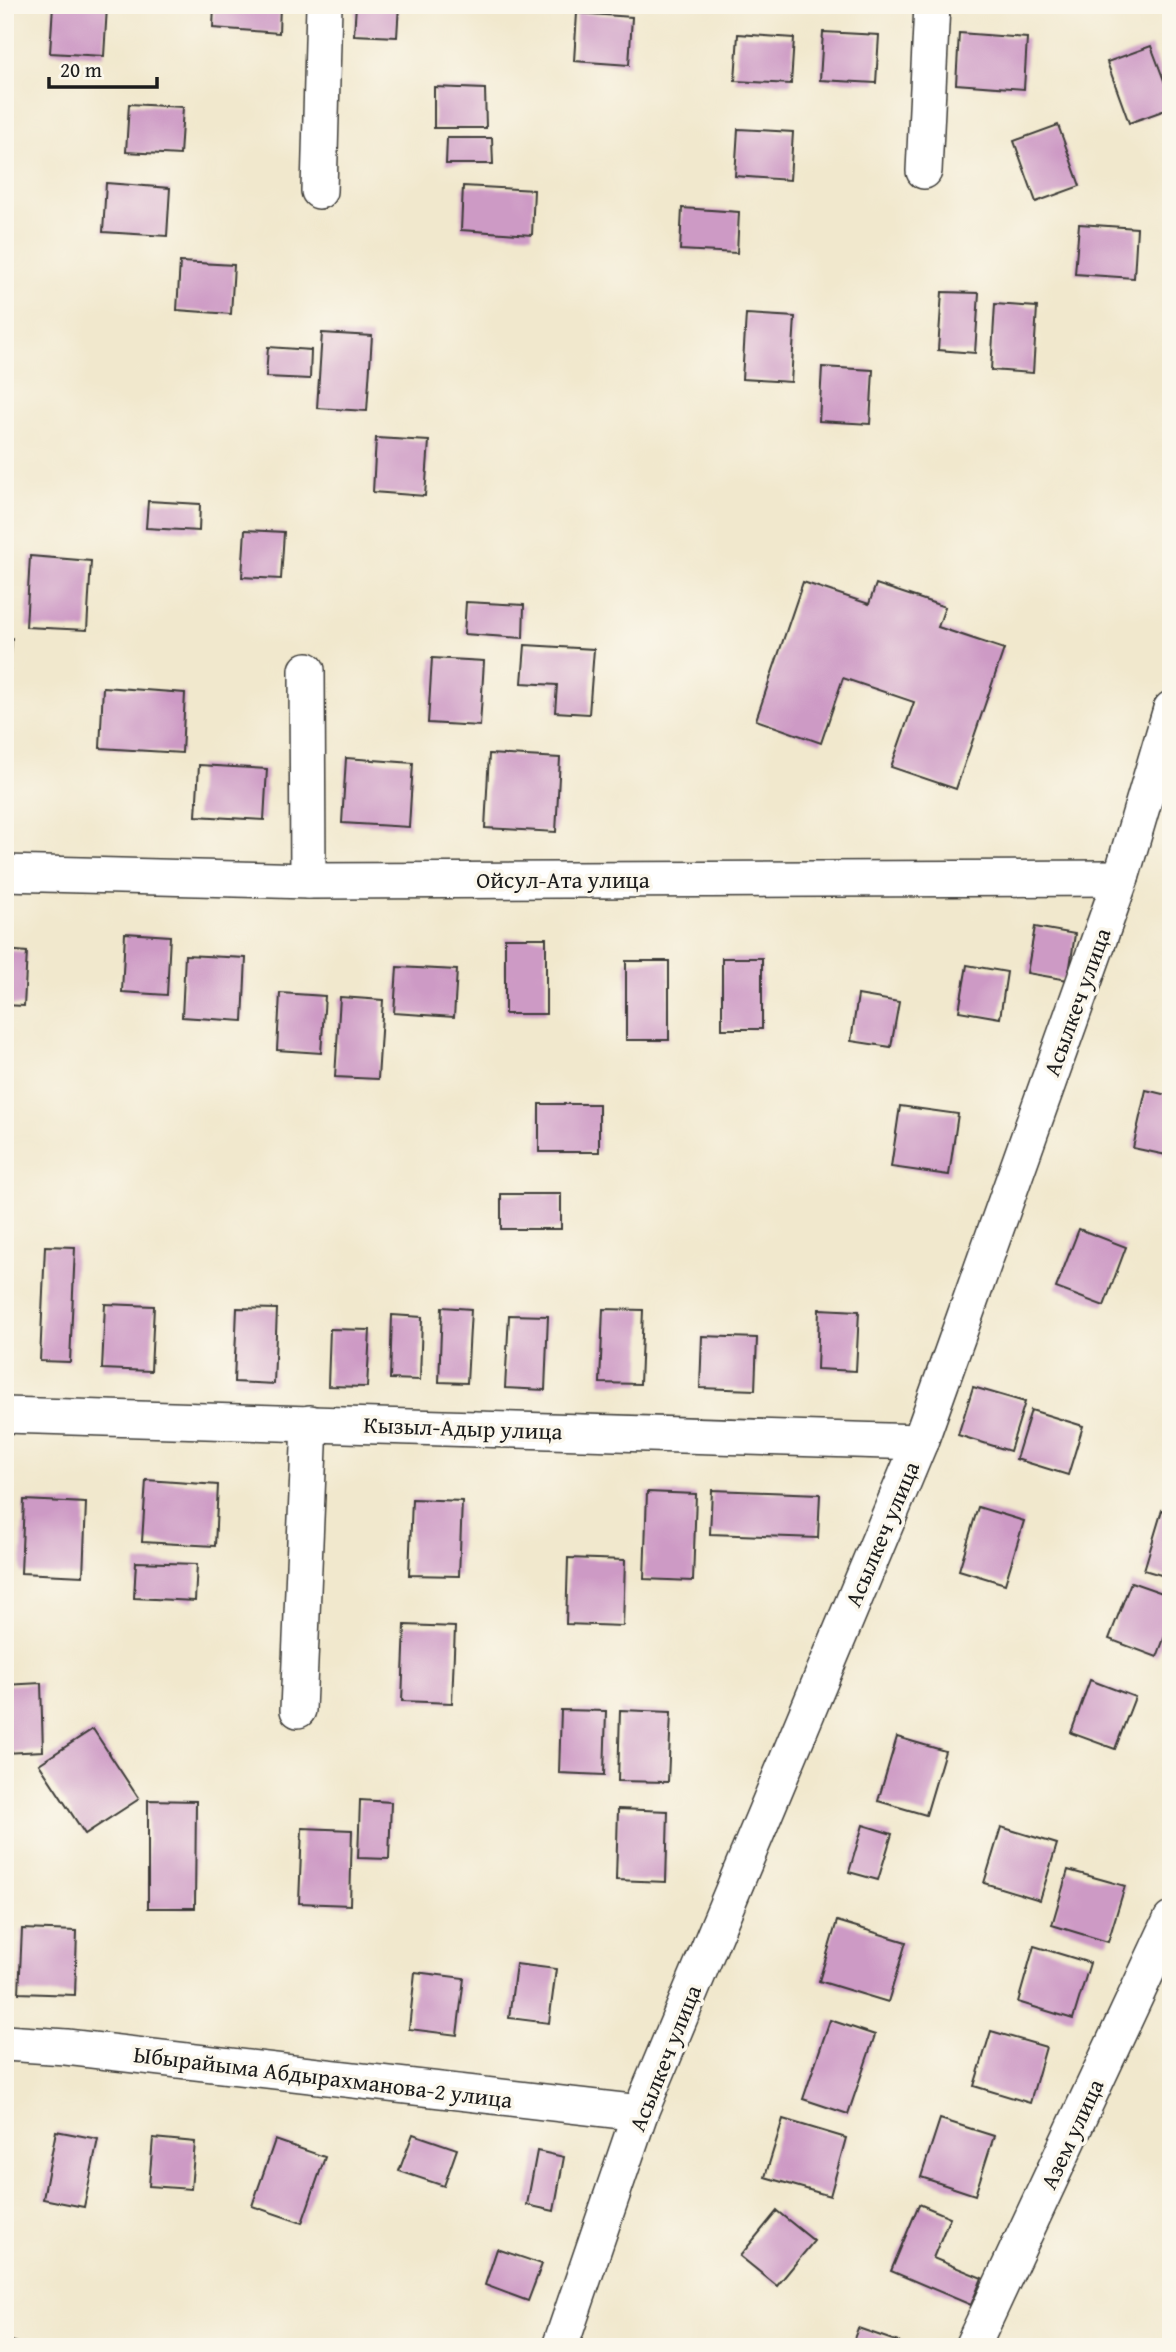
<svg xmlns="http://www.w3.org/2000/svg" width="1176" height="2352" font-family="'Gentium Book Plus',serif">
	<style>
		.building { fill: #cd9ac5 }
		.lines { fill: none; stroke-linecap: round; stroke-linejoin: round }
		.minor-casing { stroke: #3c3b37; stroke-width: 38 }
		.minor { stroke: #fff; stroke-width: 35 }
		.labels { text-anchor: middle; stroke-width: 7; stroke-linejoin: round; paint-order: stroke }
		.street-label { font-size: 23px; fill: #1c1c1c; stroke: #fbf7ec }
	</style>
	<rect width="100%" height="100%" fill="#fbf7ec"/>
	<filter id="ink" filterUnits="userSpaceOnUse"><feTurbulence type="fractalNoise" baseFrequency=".0143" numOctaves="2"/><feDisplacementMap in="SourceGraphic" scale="14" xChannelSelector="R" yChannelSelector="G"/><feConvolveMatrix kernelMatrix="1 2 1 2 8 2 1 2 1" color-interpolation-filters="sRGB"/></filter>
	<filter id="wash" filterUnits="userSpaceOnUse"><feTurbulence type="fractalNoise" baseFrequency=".00686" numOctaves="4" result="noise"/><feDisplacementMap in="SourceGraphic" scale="28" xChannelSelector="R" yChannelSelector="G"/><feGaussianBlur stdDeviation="1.57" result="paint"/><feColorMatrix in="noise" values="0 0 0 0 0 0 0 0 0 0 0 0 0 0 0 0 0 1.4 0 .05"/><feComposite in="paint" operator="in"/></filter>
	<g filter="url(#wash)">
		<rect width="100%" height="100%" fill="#f1e8cd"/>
		<g id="blocks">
			<g class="building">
				<path d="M53,5L107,7L104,56L50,53Z"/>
				<path d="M214,5H280L279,33L213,28Z"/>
				<path d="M356,5H399L397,37L354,35Z"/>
				<path d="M577,13L632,17L629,65L574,61Z"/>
				<path d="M823,32L879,35L876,83L820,80Z"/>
				<path d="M959,33L1027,38L1024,89L956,84Z"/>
				<path d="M738,34L794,38L791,84L735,81Z"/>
				<path d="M1151,46L1171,99V108L1129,123L1107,62Z"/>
				<path d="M434,87L485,89L486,128H434Z"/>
				<path d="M129,104L183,107L180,155L126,152Z"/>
				<path d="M1058,125L1080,186L1036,202L1014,141Z"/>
				<path d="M738,129L793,132L790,180L735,176Z"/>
				<path d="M447,138H492L493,164H446Z"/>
				<path d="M106,183L170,188L167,236L103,232Z"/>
				<path d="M463,186L534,190L532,235L461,230Z"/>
				<path d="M682,208L739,212L737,253L680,250Z"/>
				<path d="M1079,224L1137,228L1134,278L1075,274Z"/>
				<path d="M180,262L234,265L231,314L177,310Z"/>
				<path d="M942,292L979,293L975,353L938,350Z"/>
				<path d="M995,304L1037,307L1033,373L991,370Z"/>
				<path d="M746,314L795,317L791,382L742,379Z"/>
				<path d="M322,333L372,336L367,411L317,408Z"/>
				<path d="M268,347L311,350L310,379L266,377Z"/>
				<path d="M822,367L873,370L870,424L819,421Z"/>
				<path d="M376,438L429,441L425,496L373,492Z"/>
				<path d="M148,501L200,504L199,531L146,528Z"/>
				<path d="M245,530L284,532L281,579L242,577Z"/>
				<path d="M30,556L91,561L87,630L26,627Z"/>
				<path d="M803,582L869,604L876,584L945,607L938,627L1004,649L956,789L891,767L914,702L843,678L821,743L756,720Z"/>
				<path d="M466,602L524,605L523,638L464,634Z"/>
				<path d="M5,637L12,638L8,704H5Z"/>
				<path d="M525,645L594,649L589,714L555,712L557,685L522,683Z"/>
				<path d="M432,658L484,661L480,726L428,723Z"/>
				<path d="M103,687L185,693L182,753L100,748Z"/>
				<path d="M489,754L560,758L556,832L485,828Z"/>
				<path d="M346,758L413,763L409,827L342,823Z"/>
				<path d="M199,765L267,769L264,820L196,816Z"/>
				<path d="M1035,927L1075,934L1068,980L1027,973Z"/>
				<path d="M125,933L170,936L167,995L122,992Z"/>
				<rect x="505" y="938" width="41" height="76"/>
				<path d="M5,950L27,952L24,1006L5,1005Z"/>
				<path d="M185,955L246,958L243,1021L182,1017Z"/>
				<rect x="722" y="958" width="40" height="71"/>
				<rect x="626" y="961" width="43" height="79"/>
				<path d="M967,965L1007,972L1000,1018L959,1011Z"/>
				<path d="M397,967L457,970L454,1017L394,1013Z"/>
				<path d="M280,993L325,996L321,1053L277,1050Z"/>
				<path d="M858,995L899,1002L891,1047L851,1041Z"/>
				<path d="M340,997L383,1000L378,1079L335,1077Z"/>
				<path d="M1146,1090L1171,1096V1156L1133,1148Z"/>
				<rect x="539" y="1104" width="60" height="48"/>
				<path d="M900,1106L958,1114L949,1175L891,1167Z"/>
				<rect x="501" y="1194" width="60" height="35"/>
				<path d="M1079,1229L1126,1247L1104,1306L1056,1288Z"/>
				<path d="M45,1246L75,1247L70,1362L40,1361Z"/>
				<path d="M105,1304L154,1306L151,1371L102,1369Z"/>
				<path d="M442,1307L471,1309L467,1383L439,1382Z"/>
				<path d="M237,1308L277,1309L274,1384L234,1382Z"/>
				<path d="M603,1309L643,1310L640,1384L600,1383Z"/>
				<path d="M819,1309L859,1311L856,1371L817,1369Z"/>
				<path d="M392,1315L422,1317L420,1380L390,1379Z"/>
				<path d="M509,1315L548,1316L545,1390L505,1388Z"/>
				<path d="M330,1329L370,1330L367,1387L328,1386Z"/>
				<path d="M702,1336L757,1338L755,1390L700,1388Z"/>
				<path d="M973,1387L1025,1402L1010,1451L958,1435Z"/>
				<path d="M1031,1410L1083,1426L1068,1475L1016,1459Z"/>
				<path d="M146,1480L218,1485L215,1546L142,1542Z"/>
				<path d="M712,1490L820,1494L818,1538L710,1534Z"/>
				<path d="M647,1492L696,1494L693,1581L644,1579Z"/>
				<path d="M412,1499L462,1501L459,1576L409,1575Z"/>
				<path d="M24,1500L86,1503L83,1576L21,1573Z"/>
				<path d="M978,1507L1024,1521L1005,1584L959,1570Z"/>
				<path d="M1162,1510L1171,1513V1578L1144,1570Z"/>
				<path d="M568,1558L625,1560L623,1626L566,1624Z"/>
				<path d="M136,1562L197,1564L195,1601L134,1598Z"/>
				<path d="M1131,1582L1171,1596V1620L1157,1657L1109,1639Z"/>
				<path d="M405,1625L455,1627L452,1703L402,1701Z"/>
				<path d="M1090,1680L1135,1697L1115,1749L1071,1733Z"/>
				<path d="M41,1683L43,1751L5,1753V1685Z"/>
				<path d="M561,1710L606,1711L604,1775L559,1773Z"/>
				<path d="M620,1710L671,1712L668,1782L618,1781Z"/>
				<path d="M93,1729L139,1799L85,1834L39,1764Z"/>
				<path d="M897,1737L945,1751L926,1815L878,1801Z"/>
				<path d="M148,1800L196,1801L195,1908H148Z"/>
				<path d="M360,1800L391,1802L389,1859L358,1858Z"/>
				<path d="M618,1809L668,1811L666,1882L616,1880Z"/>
				<path d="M863,1825L892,1834L878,1880L849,1872Z"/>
				<path d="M1001,1827L1057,1844L1040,1900L984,1883Z"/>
				<path d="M302,1828L352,1830L350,1905L299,1903Z"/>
				<path d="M1068,1870L1125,1886L1108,1942L1052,1925Z"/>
				<path d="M837,1921L906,1942L888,2002L819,1981Z"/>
				<path d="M22,1929L77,1931L75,1995L19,1993Z"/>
				<path d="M1034,1946L1090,1963L1073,2019L1018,2002Z"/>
				<path d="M516,1964L556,1969L549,2023L509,2018Z"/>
				<path d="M415,1972L464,1978L457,2035L409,2029Z"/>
				<path d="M830,2020L875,2035L848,2114L803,2099Z"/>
				<path d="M991,2031L1046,2047L1030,2103L974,2086Z"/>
				<path d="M783,2119L846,2138L830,2196L765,2177Z"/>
				<path d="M940,2119L994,2136L975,2195L921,2177Z"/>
				<path d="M56,2131L98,2139L84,2207L43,2199Z"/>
				<path d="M413,2134L457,2149L444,2186L399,2171Z"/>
				<path d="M153,2138L195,2142L191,2189L149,2186Z"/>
				<path d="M275,2140L325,2157L302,2223L252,2206Z"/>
				<path d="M537,2151L564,2157L554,2211L527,2205Z"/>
				<path d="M919,2204L950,2217L933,2258L982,2278L971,2305L891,2271Z"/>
				<path d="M777,2211L814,2241L777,2286L740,2256Z"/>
				<path d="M497,2249L542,2264L528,2301L485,2285Z"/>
				<path d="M858,2328L910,2346V2347H851Z"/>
				<path d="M5,2339L27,2346V2347H5Z"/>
			</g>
		</g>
	</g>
	<g filter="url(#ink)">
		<use href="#blocks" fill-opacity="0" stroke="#3c3b37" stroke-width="2"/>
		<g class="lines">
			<g class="minor-casing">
				<g id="minor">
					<path d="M924,171L932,5"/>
					<path d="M319,191L324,5"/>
					<path d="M307,670L308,881"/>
					<path d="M5,873L308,881L1121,878"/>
					<path d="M5,1415L920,1442"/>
					<path d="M298,1710L310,1423"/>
					<path d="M5,2043L66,2047L640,2113"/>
					<path d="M560,2347L640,2113L920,1442L1121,878L1171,709"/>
					<path d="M972,2347L1171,1920"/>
				</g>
			</g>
			<use href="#minor" class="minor"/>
		</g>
	</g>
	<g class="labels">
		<g class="street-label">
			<text x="563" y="888">Ойсул-Ата улица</text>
			<text transform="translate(1077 1002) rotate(-70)" y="8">Асылкеч улица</text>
			<text transform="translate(463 1428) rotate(2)" y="8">Кызыл-Адыр улица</text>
			<text transform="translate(882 1534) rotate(-67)" y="8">Асылкеч улица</text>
			<text transform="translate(665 2058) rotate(-68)" y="8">Асылкеч улица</text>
			<text transform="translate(323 2077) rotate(7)" y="8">Ыбырайыма Абдырахманова-2 улица</text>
			<text transform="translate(1072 2134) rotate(-65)" y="8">Азем улица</text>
		</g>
	</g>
	<rect width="1176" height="2352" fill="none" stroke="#fbf7ec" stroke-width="28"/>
	<path d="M49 77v10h108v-10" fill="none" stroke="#1c1c1c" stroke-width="3.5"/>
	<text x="60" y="77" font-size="21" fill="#1c1c1c" stroke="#fbf7ec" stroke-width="5" paint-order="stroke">20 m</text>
</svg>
